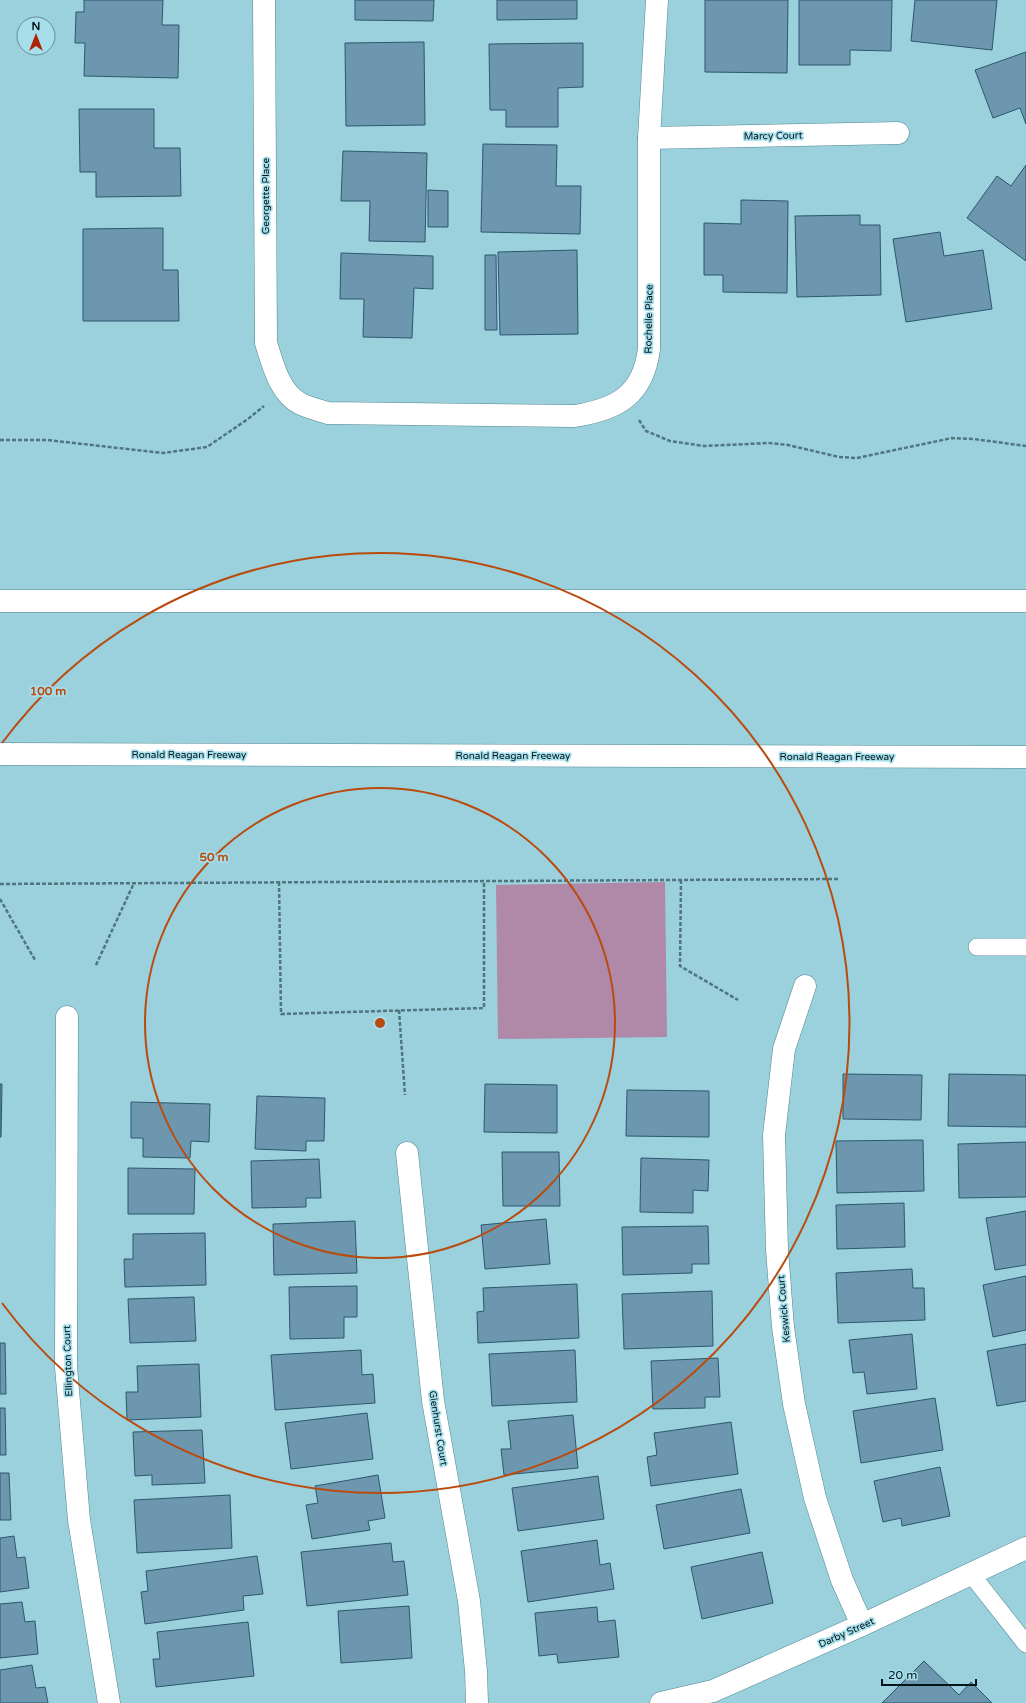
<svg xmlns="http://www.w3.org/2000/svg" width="1026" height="1703" font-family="'Varela Round',sans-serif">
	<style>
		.green { fill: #b089a8 }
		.building { fill: #6c97af; stroke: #2d576d }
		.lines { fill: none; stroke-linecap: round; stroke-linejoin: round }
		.service-casing { stroke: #518692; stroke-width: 18 }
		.minor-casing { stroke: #518692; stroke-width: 23 }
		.motorway-casing { stroke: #518692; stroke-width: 23 }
		.path { stroke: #50757e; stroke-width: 2.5; stroke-dasharray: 4 2; stroke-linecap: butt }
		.service { stroke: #fff; stroke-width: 17 }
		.minor { stroke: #fff; stroke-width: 22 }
		.motorway { stroke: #fff; stroke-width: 22 }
		.ring { fill: none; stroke: #ba4b0f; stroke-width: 2 }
		.labels { text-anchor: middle; stroke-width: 3.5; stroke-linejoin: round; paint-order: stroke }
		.street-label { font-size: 10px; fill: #011419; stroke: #a6deeb }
		.centre { fill: #ba4b0f; stroke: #a6deeb; stroke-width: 2 }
		.ring-label { font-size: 12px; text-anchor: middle; font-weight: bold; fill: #ba4b0f; stroke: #a6deeb; stroke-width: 3.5; stroke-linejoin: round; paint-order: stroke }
	</style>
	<rect width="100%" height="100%" fill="#9ad1dd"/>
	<path class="green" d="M665,882L667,1037L498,1039L496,885Z"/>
	<g class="building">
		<path d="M84,0H163L162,25H179L178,78L84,76L85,43H75L76,12H84Z"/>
		<path d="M355,0H434L433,21L355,20Z"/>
		<path d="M497,0H577V19L497,20Z"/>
		<path d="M705,0H788L787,73L705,72Z"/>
		<path d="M799,0H892L891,51L850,50V65H799Z"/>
		<path d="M915,0H997L992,50L911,41Z"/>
		<path d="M424,42L425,125L346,126L345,43Z"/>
		<path d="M583,43V87L558,88V127H506V110H490L489,44Z"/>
		<path d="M1026,52V124L1020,108L993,118L975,70Z"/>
		<path d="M79,109H154V148H180L181,196L96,197V172H80Z"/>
		<path d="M483,144L557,145L556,186H581L580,234L481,232Z"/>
		<path d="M343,151L427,153L425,242L369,241L370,201H341Z"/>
		<path d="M1026,165V261L967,218L997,176L1011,186Z"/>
		<path d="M428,190L448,191V227H428Z"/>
		<path d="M741,200L788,201L787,293L723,292V275H704V223L741,224Z"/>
		<path d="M860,215V225H880L881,295L797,297L795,216Z"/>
		<path d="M163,228V270H178L179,321H83V229Z"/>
		<path d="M940,232L944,256L983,250L992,309L906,322L893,239Z"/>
		<path d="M577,250L578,334L500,335L498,252Z"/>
		<path d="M341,253L433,256V289L414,288L412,338L363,337L364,299H340Z"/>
		<path d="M485,255H496L497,330H485Z"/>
		<path d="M843,1074L922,1075L921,1120L843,1119Z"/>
		<path d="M949,1074L1026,1075V1127L948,1126Z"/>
		<path d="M0,1084H2L1,1137H0Z"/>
		<path d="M485,1084L557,1085V1133L484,1132Z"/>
		<path d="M627,1090L709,1091V1137L626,1136Z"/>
		<path d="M257,1096L325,1098L324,1141H306V1151L255,1149Z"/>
		<path d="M131,1102L210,1104L209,1142L191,1141L190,1158L143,1157V1138H131Z"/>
		<path d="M923,1140L924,1191L837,1193L836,1141Z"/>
		<path d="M1026,1142V1197L959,1198L958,1144Z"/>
		<path d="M502,1152H559L560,1206H503Z"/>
		<path d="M641,1158L709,1160L708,1191L693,1190V1213L640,1212Z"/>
		<path d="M319,1159L321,1198H306V1207L252,1208L251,1161Z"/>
		<path d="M128,1168L195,1169L194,1214H128Z"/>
		<path d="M904,1203L905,1247L837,1249L836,1205Z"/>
		<path d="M1026,1211V1265L995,1270L986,1218Z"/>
		<path d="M546,1219L550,1264L485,1269L481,1225Z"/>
		<path d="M355,1221L357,1273L274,1275L273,1224Z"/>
		<path d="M708,1226L709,1264H692V1273L623,1275L622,1227Z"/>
		<path d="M205,1233L206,1285L125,1287L124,1259H133V1234Z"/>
		<path d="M912,1269L913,1288H924L925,1320L838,1323L836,1273Z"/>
		<path d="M1026,1276V1330L993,1337L983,1285Z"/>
		<path d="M577,1284L579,1338L478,1343L477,1312L484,1311L483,1288Z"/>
		<path d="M357,1286V1317H344V1338L290,1339L289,1287Z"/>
		<path d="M712,1291L713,1346L624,1349L622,1294Z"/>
		<path d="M194,1297L196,1341L130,1343L128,1299Z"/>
		<path d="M912,1334L917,1389L867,1394L864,1372L853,1373L849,1340Z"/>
		<path d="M0,1343H5L6,1394H0Z"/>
		<path d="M1026,1344V1401L997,1406L987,1351Z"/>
		<path d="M361,1350L362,1375L373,1374L375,1403L275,1410L271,1355Z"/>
		<path d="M575,1350L577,1402L492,1406L489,1354Z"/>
		<path d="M718,1358L720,1397H705V1408L653,1409L651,1361Z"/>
		<path d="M199,1364L201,1417L127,1420L126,1392H138L137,1366Z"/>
		<path d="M935,1398L943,1450L861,1463L853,1411Z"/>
		<path d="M0,1408H5L6,1455H0Z"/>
		<path d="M367,1413L373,1459L291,1469L285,1423Z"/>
		<path d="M573,1415L578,1468L504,1475L501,1449H511L508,1421Z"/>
		<path d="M731,1422L738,1474L651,1486L647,1457L657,1455L654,1433Z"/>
		<path d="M202,1430L205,1483L152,1485V1475L135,1476L133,1432Z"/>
		<path d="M940,1467L950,1516L902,1526L901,1518L883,1522L874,1481Z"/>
		<path d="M0,1473H9L11,1520H0Z"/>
		<path d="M378,1475L385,1518L368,1521L370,1530L312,1539L306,1505L318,1503L315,1486Z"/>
		<path d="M598,1476L604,1519L518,1531L512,1488Z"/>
		<path d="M741,1489L750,1533L664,1549L656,1505Z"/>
		<path d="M230,1495L232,1548L137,1553L134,1500Z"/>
		<path d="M14,1536L17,1558L25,1557L29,1588L0,1592V1538Z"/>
		<path d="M597,1540L600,1565L610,1563L614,1589L528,1602L521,1551Z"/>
		<path d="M391,1543L393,1562L404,1561L408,1595L307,1606L301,1552Z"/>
		<path d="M762,1552L773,1603L702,1619L691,1567Z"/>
		<path d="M257,1556L263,1594L243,1596L244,1610L145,1624L141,1592L148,1591L146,1571Z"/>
		<path d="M22,1602L25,1622L35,1621L38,1654L0,1658V1604Z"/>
		<path d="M409,1606L412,1658L341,1663L338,1611Z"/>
		<path d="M597,1607L598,1622L615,1620L619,1657L558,1663L557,1654L539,1656L535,1613Z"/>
		<path d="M248,1622L254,1676L156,1687L153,1659H160L157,1632Z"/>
		<path d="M924,1661L959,1695L971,1682L992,1703H882Z"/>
		<path d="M32,1665L36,1688L45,1687L48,1703H0V1670Z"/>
	</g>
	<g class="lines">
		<g class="service-casing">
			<g id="service">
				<path d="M977,947H1026"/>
				<path d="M971,1574L1026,1644"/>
			</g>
		</g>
		<g class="minor-casing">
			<g id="minor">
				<path d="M264,0L266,343C273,364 279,393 301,404C309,408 319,410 328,413L575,416C618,409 643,395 649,349V138L657,0"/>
				<path d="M649,138L898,133"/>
				<path d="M805,986L784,1049L774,1135L777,1250L783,1327L794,1404L815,1498L842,1580L862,1625"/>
				<path d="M67,1017L66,1367L79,1520L109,1703"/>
				<path d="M407,1153L433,1401L469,1601L476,1671L477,1703"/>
				<path d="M661,1703L713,1691L862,1625L1026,1548"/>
			</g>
		</g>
		<g class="motorway-casing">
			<g id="motorway">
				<path d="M0,601H1026"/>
				<path d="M0,754L1026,757"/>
			</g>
		</g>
		<g class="path">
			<path d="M639,420L646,431L670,441L704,446L769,443L788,445L839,457L857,458L952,438L974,439L1026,446"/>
			<path d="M0,440H47L163,453L207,447L248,419L264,406"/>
			<path d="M681,880L680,966L738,1000"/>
			<path d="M279,882L281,1014L484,1008V881"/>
			<path d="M0,884L840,879"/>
			<path d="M0,899L35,960"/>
			<path d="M96,965L134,883"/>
			<path d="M399,1010L405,1095"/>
		</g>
		<use href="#service" class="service"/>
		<use href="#minor" class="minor"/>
		<use href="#motorway" class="motorway"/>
	</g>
	<g class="ring">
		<circle cx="380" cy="1023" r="235"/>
		<path d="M2 743A470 470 0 1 1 2 1303"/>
	</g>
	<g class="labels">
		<g class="street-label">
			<text transform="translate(773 135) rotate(-1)" y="4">Marcy Court</text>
			<text transform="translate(265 196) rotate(-90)" y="4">Georgette Place</text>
			<text transform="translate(648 319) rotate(-89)" y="4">Rochelle Place</text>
			<text x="189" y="758">Ronald Reagan Freeway</text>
			<text x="513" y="759">Ronald Reagan Freeway</text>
			<text x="837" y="760">Ronald Reagan Freeway</text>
			<text transform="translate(783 1309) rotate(-95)" y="4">Keswick Court</text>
			<text transform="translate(67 1361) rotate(-92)" y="4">Ellington Court</text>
			<text transform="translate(439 1428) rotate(81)" y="4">Glenhurst Court</text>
			<text transform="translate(846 1632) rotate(-24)" y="4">Darby Street</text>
		</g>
	</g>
	<circle cx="380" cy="1023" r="6" class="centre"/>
	<g class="ring-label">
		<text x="48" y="695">100 m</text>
		<text x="214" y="861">50 m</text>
	</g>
	<g transform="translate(36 36)"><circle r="19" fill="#a6deeb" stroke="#648d97"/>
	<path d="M0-3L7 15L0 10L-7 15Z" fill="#ae2200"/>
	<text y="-6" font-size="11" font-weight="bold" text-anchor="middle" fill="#011419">N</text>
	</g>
	<path d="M882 1679v6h94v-6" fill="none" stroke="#011419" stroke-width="2"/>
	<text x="888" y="1679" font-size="12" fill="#011419" stroke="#a6deeb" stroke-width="3" paint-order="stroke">20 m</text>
</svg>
